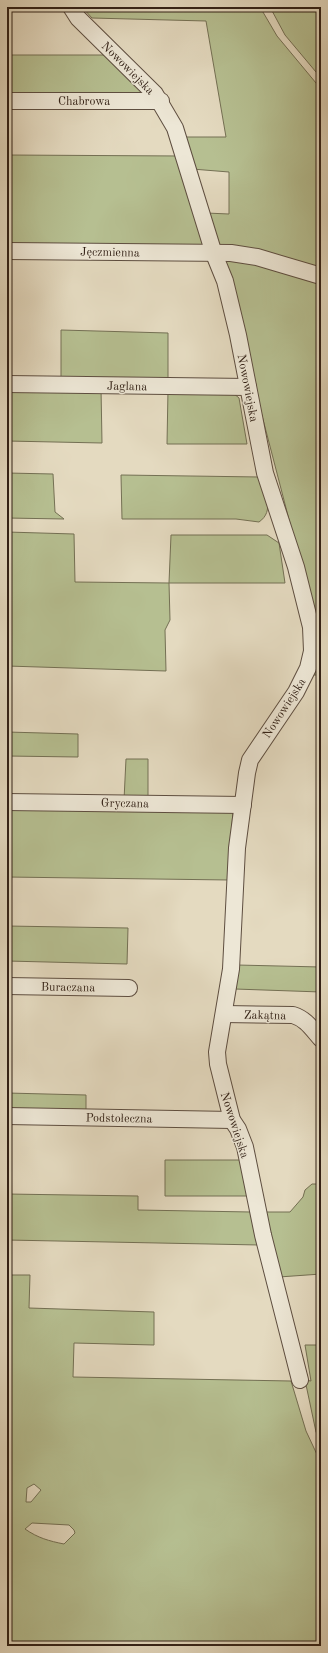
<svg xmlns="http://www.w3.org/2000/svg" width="328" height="1653" font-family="'Old Standard TT',serif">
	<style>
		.green { fill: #b6bf91; stroke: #747054; fill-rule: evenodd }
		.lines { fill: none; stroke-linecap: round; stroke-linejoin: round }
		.minor-casing { stroke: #5e4e40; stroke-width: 18 }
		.minor { stroke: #ede7d6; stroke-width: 16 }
		.labels { text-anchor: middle; stroke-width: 3; stroke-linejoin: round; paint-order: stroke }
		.street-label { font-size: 12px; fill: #312016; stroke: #ede7d6 }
	</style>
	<rect width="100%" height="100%" fill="#e4dac0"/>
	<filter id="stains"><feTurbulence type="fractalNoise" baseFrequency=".005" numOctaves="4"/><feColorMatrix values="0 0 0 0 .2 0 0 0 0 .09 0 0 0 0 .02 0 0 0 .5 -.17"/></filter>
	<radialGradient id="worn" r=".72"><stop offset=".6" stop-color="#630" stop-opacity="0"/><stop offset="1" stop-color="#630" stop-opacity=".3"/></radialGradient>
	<g class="green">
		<path d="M82,7H260L277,36L321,89V271L216,247L206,213L229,214V172L192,169L183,137H226L206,21L92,18Z"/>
		<path d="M270,7H321V78L285,35Z"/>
		<path d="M7,55H110L155,99L7,98Z"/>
		<path d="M7,155L181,156L205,249L7,246Z"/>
		<path d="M221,257H240L321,281V675H312L321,649C290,518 254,388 221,257Z"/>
		<path d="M61,330L168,333V383L61,382Z"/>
		<path d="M7,387L101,388L102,443L7,441Z"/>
		<path d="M168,390L232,392L239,398L247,444H167Z"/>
		<path d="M7,473L53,474L55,512L64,519L7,518Z"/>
		<path d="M121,475L260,477C265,493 275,511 259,522L236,519H122Z"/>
		<path d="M7,532L74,534L75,582L169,583L171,535H267L279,543L285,583H169L170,620L165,630L166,671L7,666V695Z"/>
		<path d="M7,732L78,734V757L7,756Z"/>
		<path d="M126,759H148V800H124Z"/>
		<path d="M7,805L233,809L229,880L7,877Z"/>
		<path d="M7,926L128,928L127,964L7,961Z"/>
		<path d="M237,965L321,967V992L235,989Z"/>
		<path d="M7,1093L86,1095V1113H7Z"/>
		<path d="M165,1160H241L250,1196H165Z"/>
		<path d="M312,1184H321V1274L279,1277L266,1212H290L303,1197L305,1190Z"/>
		<path d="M7,1194L138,1196V1210L251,1212L259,1245L7,1240Z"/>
		<path d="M7,1275H30L29,1308L154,1312V1345L74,1343L73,1377L291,1381L306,1431L321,1463V1646H7ZM34,1484L41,1490L31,1502H26L27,1488ZM32,1523L69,1525L74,1530L75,1533L64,1544C49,1541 38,1538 25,1529Z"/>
		<path d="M305,1345H321V1441L316,1432L305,1380L311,1381Z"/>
	</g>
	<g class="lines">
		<g class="minor-casing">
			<g id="minor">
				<path d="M71,7L78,18L155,94L175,128L214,254L225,281L238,335L265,473L296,567L311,627L312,651L308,668L296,692L250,760L247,773L237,848L231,969L217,1052L218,1064L232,1120L238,1129L245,1147L263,1235L300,1380"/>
				<path d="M7,101H161"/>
				<path d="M7,251L231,253L257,257L321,276"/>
				<path d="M7,384L248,387"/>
				<path d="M7,802L243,805"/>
				<path d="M7,986L129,988"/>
				<path d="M224,1014L293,1015C306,1019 312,1029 321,1039"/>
				<path d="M7,1116L232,1120"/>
			</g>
		</g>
		<use href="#minor" class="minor"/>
	</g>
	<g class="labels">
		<g class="street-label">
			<text transform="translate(128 68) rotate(45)" y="4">Nowowiejska</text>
			<text x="84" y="105">Chabrowa</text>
			<text transform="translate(110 252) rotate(1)" y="4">Jęczmienna</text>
			<text transform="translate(127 386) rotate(1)" y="4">Jaglana</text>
			<text transform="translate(248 388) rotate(79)" y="4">Nowowiejska</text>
			<text transform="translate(284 708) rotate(-57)" y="4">Nowowiejska</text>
			<text transform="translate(125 803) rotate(1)" y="4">Gryczana</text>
			<text transform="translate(68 987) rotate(1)" y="4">Buraczana</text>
			<text transform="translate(265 1015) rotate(1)" y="4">Zakątna</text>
			<text transform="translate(119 1118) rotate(1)" y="4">Podstołeczna</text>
			<text transform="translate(235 1125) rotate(72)" y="4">Nowowiejska</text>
		</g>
	</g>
	<rect width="328" height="1653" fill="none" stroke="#e4dac0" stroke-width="24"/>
	<rect x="8" y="8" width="312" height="1637" fill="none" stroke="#312016" stroke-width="2"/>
	<rect x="12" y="12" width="304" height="1629" fill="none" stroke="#312016"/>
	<rect width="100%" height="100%" filter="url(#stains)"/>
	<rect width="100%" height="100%" fill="url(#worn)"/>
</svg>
